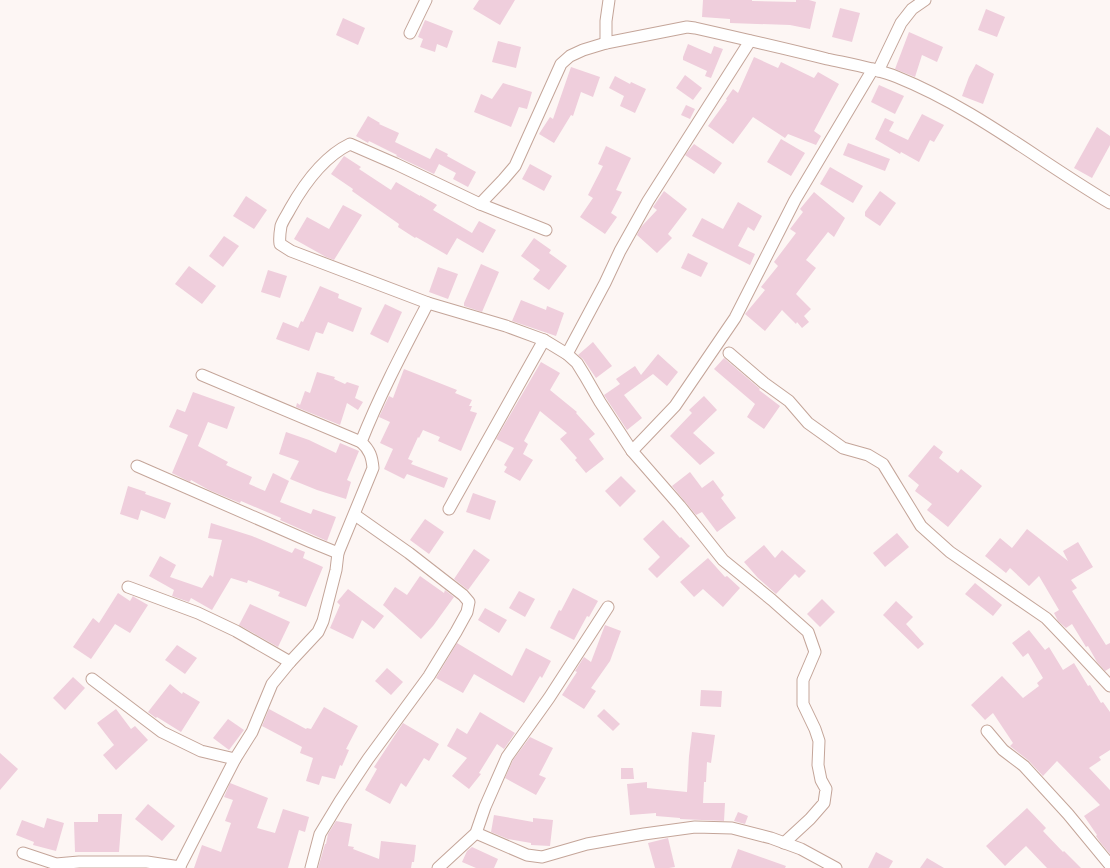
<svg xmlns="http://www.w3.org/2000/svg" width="1110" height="868" font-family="Signika,sans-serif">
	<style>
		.building { fill: #efcedc }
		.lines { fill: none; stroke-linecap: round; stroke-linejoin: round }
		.street-casing { stroke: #c4a599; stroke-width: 13 }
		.street { stroke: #fff; stroke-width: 11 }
	</style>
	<rect width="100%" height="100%" fill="#fdf6f4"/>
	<g class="building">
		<path d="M479,0H515L500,25L473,9Z"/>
		<path d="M703,0H752V1L796,2V0H809L816,2L810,29L790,25L730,23V19L702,17Z"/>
		<path d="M840,8L860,13L852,42L832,37Z"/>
		<path d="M986,9L1005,17L997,37L978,30Z"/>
		<path d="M343,18L365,28L358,45L336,35Z"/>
		<path d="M425,20L453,31L447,48L437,44L435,52L420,47L423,39L418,37Z"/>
		<path d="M909,32L943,47L937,62L922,55L915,77L895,69Z"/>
		<path d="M498,41L521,47L516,68L492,62Z"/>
		<path d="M688,44L711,54L714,46L723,49L711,78L705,76L707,71L683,60V57Z"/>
		<path d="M754,57L778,68L781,62L814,78L818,72L839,84L814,131L821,136L816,145L788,134L785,138L753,117L733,144L708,126L727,100L726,99L733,89L738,93Z"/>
		<path d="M976,64L994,74L983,104L962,96L969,77Z"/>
		<path d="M571,67L600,77L593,97L581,92L573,116L571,115L554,143L539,134L550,117L553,119Z"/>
		<path d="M685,75L702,88L693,100L676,88Z"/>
		<path d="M615,76L630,84L631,82L646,89L635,113L620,106L624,96L609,88Z"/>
		<path d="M503,83L532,92L527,109L519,107L511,127L474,112L481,94L492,99Z"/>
		<path d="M879,85L904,96L895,114L871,102Z"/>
		<path d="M686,105L695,109L690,119L681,115Z"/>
		<path d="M922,114L944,125L934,142L930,140L919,162L901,152L900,154L875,139L885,118L894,122L889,131L908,140Z"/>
		<path d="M368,116L380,123L379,124L399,133L395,142L430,159L436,148L448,154L447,156L476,172L468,187L453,179L456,173L439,164L434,174L396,156L397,155L369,141L368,143L356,136Z"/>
		<path d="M1097,127L1110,136V145L1092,178L1074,168Z"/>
		<path d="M781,139L805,153L791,176L767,162Z"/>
		<path d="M848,143L890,159L885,171L843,155Z"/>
		<path d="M694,144L722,163L714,174L685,155Z"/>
		<path d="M606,146L631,158L616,190L622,192L611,213L617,217L605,234L580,217L593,198L588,195L603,166L598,164Z"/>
		<path d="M344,156L361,167L359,169L391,190L396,182L420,196V195L437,205L433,210L472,233L479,221L496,230L483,253L457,238L447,255L416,237L415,238L398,227L399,224L352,191L353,189L331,174Z"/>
		<path d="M530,164L552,176L544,191L522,179Z"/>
		<path d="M830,167L863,186L853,203L820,184Z"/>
		<path d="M664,191L687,209L668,234L672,238L657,253L637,235L641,227L657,210L653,207Z"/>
		<path d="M880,191L896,203L880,226L865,216V212Z"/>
		<path d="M814,192L845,218L834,237L828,232L806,260L816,268L796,294L811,309L804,316L809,322L802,328L797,322L796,324L782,310L765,331L745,314L765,290L761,287L778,266L774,262L796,233L790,229L803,212L800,209Z"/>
		<path d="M246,196L267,210L254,229L233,216Z"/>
		<path d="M738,202L762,216L754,231L748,227L738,246L755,254L750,265L692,236L702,218L723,229Z"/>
		<path d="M343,205L362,215L334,260L326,257L294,239L307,217L329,229Z"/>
		<path d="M224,236L239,246L223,267L209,256Z"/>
		<path d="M534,238L551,250L549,253L567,266L549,290L533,279L540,270L521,256Z"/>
		<path d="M688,253L708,263L701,277L681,268Z"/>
		<path d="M481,264L499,272L482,312L464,306V303Z"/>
		<path d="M189,266L216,286L202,304L175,284Z"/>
		<path d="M438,267L458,274L448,299L429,292Z"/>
		<path d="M268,270L287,276L280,298L261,292Z"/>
		<path d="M320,286L339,294L338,298L362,308L353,332L328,322L323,334L316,332L309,351L276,339L283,322L298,328L301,321L303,322Z"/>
		<path d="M521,300L546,310L547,306L564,313L556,336L512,321Z"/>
		<path d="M385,304L402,312L388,343L370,334Z"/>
		<path d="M593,342L612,366L596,378L583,359L578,355Z"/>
		<path d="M658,354L678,372L667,386L653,374L624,395L642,418L627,430L604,395L620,384L616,379L635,366L641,375Z"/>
		<path d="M724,358L760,389L759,390L780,406L764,429L747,417L755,404L714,369Z"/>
		<path d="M541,362L560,373L550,390L577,412L576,413L595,434L589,439L604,459L586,473L575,460L577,458L560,439L567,433L540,411L524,441L528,444L523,454L533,460L520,481L504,472L507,467L504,465L514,448L496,439Z"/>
		<path d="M404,369L457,390L455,393L472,400L469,406H472L470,411L477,413L461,451L438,441L440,437L423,430L419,438L418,437L408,459L413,461L411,464L448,478L444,488L407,474L404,479L384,469L393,449L380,443L390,422L379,417L389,396L393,398Z"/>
		<path d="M317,372L335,377L334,379L345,384L347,382L359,386L355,398L363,402L358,410L347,403L340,425L296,407L297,403L300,405L305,391L310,393Z"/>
		<path d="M193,392L235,407L227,429L208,422L198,446L228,462L226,465L252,477L249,484L265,491L273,473L289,481L280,502L311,514L313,509L336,517L327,541L280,520L281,518L241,501L240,503L209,490L191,480L190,482L172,473L188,435L169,427L177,409L185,412Z"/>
		<path d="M704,396L717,410L693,433L715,453L700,465L670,436L692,413L689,410Z"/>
		<path d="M286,432L309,440L336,453L340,443L359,451L347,480L351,482L346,499L317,490L290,479L299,461L279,454Z"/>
		<path d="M934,445L943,452L939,458L958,473L961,469L982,486L948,527L927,510L932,504L915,491L919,485L908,476Z"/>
		<path d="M690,472L702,488L713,480L724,495L721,498L736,518L717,532L702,512L696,515L672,486Z"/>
		<path d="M621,476L636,491L620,507L605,491Z"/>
		<path d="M128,486L146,492L145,494L171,503L165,519L141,510L138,520L120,514Z"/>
		<path d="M473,493L496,501L490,520L466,512Z"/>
		<path d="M425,519L444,532L429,554L410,540Z"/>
		<path d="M663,520L680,538L681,537L690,546L657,578L648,569L660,557L643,539Z"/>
		<path d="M211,523L252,536L292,553L295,548L305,552L303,558L323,567L306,607L278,596L280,592L248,580L247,583L231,578L212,610L191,598L189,602L172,596L174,590L149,576L160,556L176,565L170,577L202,588L210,575L213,577L222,540L208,538Z"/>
		<path d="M1027,529L1068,561L1063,551L1078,542L1093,567L1071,580L1077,588L1072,591L1106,645L1110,643V668L1105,671L1097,662L1088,646L1086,647L1072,624L1066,628L1058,621L1054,613L1059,610L1039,576L1029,586L1010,568L1006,573L985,556L1000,538L1012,548Z"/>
		<path d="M897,533L909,547L885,567L873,553Z"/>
		<path d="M764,545L775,558L782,550L806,571L799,578L795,574L776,594L758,578L744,562Z"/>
		<path d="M474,549L490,560L468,590L454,579Z"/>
		<path d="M708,558L725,577L727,576L740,588L723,607L703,589L694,597L680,582Z"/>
		<path d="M420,576L444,593L445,590L454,597L433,626L421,639L383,605L395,587L407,595Z"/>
		<path d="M975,583L1002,605L993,616L965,594Z"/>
		<path d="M573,588L598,601L589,617L587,616L574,640L550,628L559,610L561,611Z"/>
		<path d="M348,589L384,616L374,629L362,620L353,639L330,628L340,605L337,602Z"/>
		<path d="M519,591L535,599L525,617L509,608Z"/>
		<path d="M118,593L130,601L133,596L134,597L148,605L130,633L115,624L91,659L73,647L93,618L99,623Z"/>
		<path d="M822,599L835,612L820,627L807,614Z"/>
		<path d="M896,601L913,617L906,624L924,644L918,649L883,615Z"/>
		<path d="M250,604L290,622L278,647L239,625Z"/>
		<path d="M485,608L507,620L499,633L478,620Z"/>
		<path d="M605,625L621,631L610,661L591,688L596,691L584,709L562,695L577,672L575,671L584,657L591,662Z"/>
		<path d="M1029,630L1045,650L1049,647L1063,670L1074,663L1088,686L1090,685L1101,703L1103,702L1110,712V750L1099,757L1101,760L1089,768L1110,790V854L1100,842L1096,836L1097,835L1084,816L1100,805L1057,761L1043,776L1028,760L1010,746L1013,743L993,713L985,720L971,705L1002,676L1023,698L1039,686L1037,683L1043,678L1028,653L1023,657L1012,643Z"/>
		<path d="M457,643L512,676L526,648L551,661L542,678L540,676L524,703L474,674L463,693L436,678Z"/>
		<path d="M177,645L197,658L185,674L165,660Z"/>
		<path d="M387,668L403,682L391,695L375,681Z"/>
		<path d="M73,677L85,688L65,710L53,698Z"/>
		<path d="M170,684L182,694L183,692L200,702L181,732L157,717L156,718L148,712Z"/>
		<path d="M701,690L722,691L721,707L700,706Z"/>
		<path d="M324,707L358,726L346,749L349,750L342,766L340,765L335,779L322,776L319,785L306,781L313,758L300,753L302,747L262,726L269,709L306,729L307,728L311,729Z"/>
		<path d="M116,709L131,729L135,726L148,740L116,770L103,755L114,745L97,723Z"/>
		<path d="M604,709L620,724L613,731L597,716Z"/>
		<path d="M480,712L515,733L504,749L497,744L479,773L481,774L469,789L452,776L467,758L447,746L457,728L467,734Z"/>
		<path d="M228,719L244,730L229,750L213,738Z"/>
		<path d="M403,723L439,744L429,761L424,758L406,787L401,783L390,804L365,790L377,769L374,767Z"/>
		<path d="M692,732L715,735L711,763L707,762L706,782H704L703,803H725L724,821L680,819V818L656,816V813L630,815L627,784L647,782V788L687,792L689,756Z"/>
		<path d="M530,737L553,748L539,775L546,778L536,795L505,778L513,760Z"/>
		<path d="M0,753L18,769L0,790Z"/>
		<path d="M621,768H633L634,779H621Z"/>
		<path d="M230,783L268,798L257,828L275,833L283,809L309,817L305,832L299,830L288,868H194L202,845L221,852L231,823L225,821L233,800L224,797Z"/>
		<path d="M148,804L175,826L162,841L135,819Z"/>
		<path d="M1027,808L1046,828L1043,831L1063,852L1064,851L1081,868H1047L1026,846L1005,866L986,846Z"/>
		<path d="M738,812L748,816L745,824L734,821Z"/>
		<path d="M98,814H122L119,852H75L74,822H98Z"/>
		<path d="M494,815L533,822V818L553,820L550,846L531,845V843L508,839L491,832Z"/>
		<path d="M47,818L64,823L56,851L33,845L34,842L16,835L22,820L44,828Z"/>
		<path d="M336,821L352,824L348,846L354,847L353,849L379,859L381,841L416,845L414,862H412L411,868H318L325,844H326L328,834Z"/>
		<path d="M668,838L675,867L669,868H655L648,843Z"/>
		<path d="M472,847L498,859L494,868H476L462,862L467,851Z"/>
		<path d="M738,849L786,866L785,868H731Z"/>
		<path d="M876,852L893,861L889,868H868Z"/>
		<path d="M927,858L944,868H920Z"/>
	</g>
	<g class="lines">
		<g class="street-casing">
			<g id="street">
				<path d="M410,33L426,0"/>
				<path d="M606,43V21L609,0"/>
				<path d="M878,71L901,23L912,9L925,0"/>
				<path d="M480,204L503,180L515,166L561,64L570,56L583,50L606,43L687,27L695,28C739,38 783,48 827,59C850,64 875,68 897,77C974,108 1039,161 1110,203"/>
				<path d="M546,230L480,204L396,164L350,144C323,157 304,184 290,209C287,215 283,220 281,226C280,232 279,238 280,244L291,251L428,303L506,326L544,340L567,354L577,363L585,376L600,402L632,451L680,506L723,560L772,600L808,632L815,652L803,680V704L815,729L819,741L818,765L821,780L826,789L824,803L810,819L784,843"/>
				<path d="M729,353L764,383L789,401L808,423L843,448L868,455L883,464L921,526L950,552L1046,618L1068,641L1110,686"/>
				<path d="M567,354L605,283L620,251L648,201L750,41"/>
				<path d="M202,375L361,442"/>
				<path d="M632,451L675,406L735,318L795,200L873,69"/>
				<path d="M137,466L311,542L338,553"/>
				<path d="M449,509L544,340"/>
				<path d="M128,587L198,613L236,631L290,662"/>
				<path d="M92,679L162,732L201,751L235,759"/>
				<path d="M987,731L1003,750L1024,766L1068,814L1110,865"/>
				<path d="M476,833L527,855L542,857L587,844L644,834L695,827L732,828L771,838L801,849L836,868"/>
				<path d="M23,853L56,864L79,862H147L180,867"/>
				<path d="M179,868L235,759L252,732L272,684L290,662L318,632L323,621L336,570L338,553L373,468C372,457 370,450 361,442C380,394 404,349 428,303"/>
				<path d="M311,868L320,834L340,801L368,759L429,676L456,632L467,612L469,602L463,595L409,553L355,515"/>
				<path d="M438,868L476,833L485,807L507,757L549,698L608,607"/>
			</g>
		</g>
		<use href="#street" class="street"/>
	</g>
</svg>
